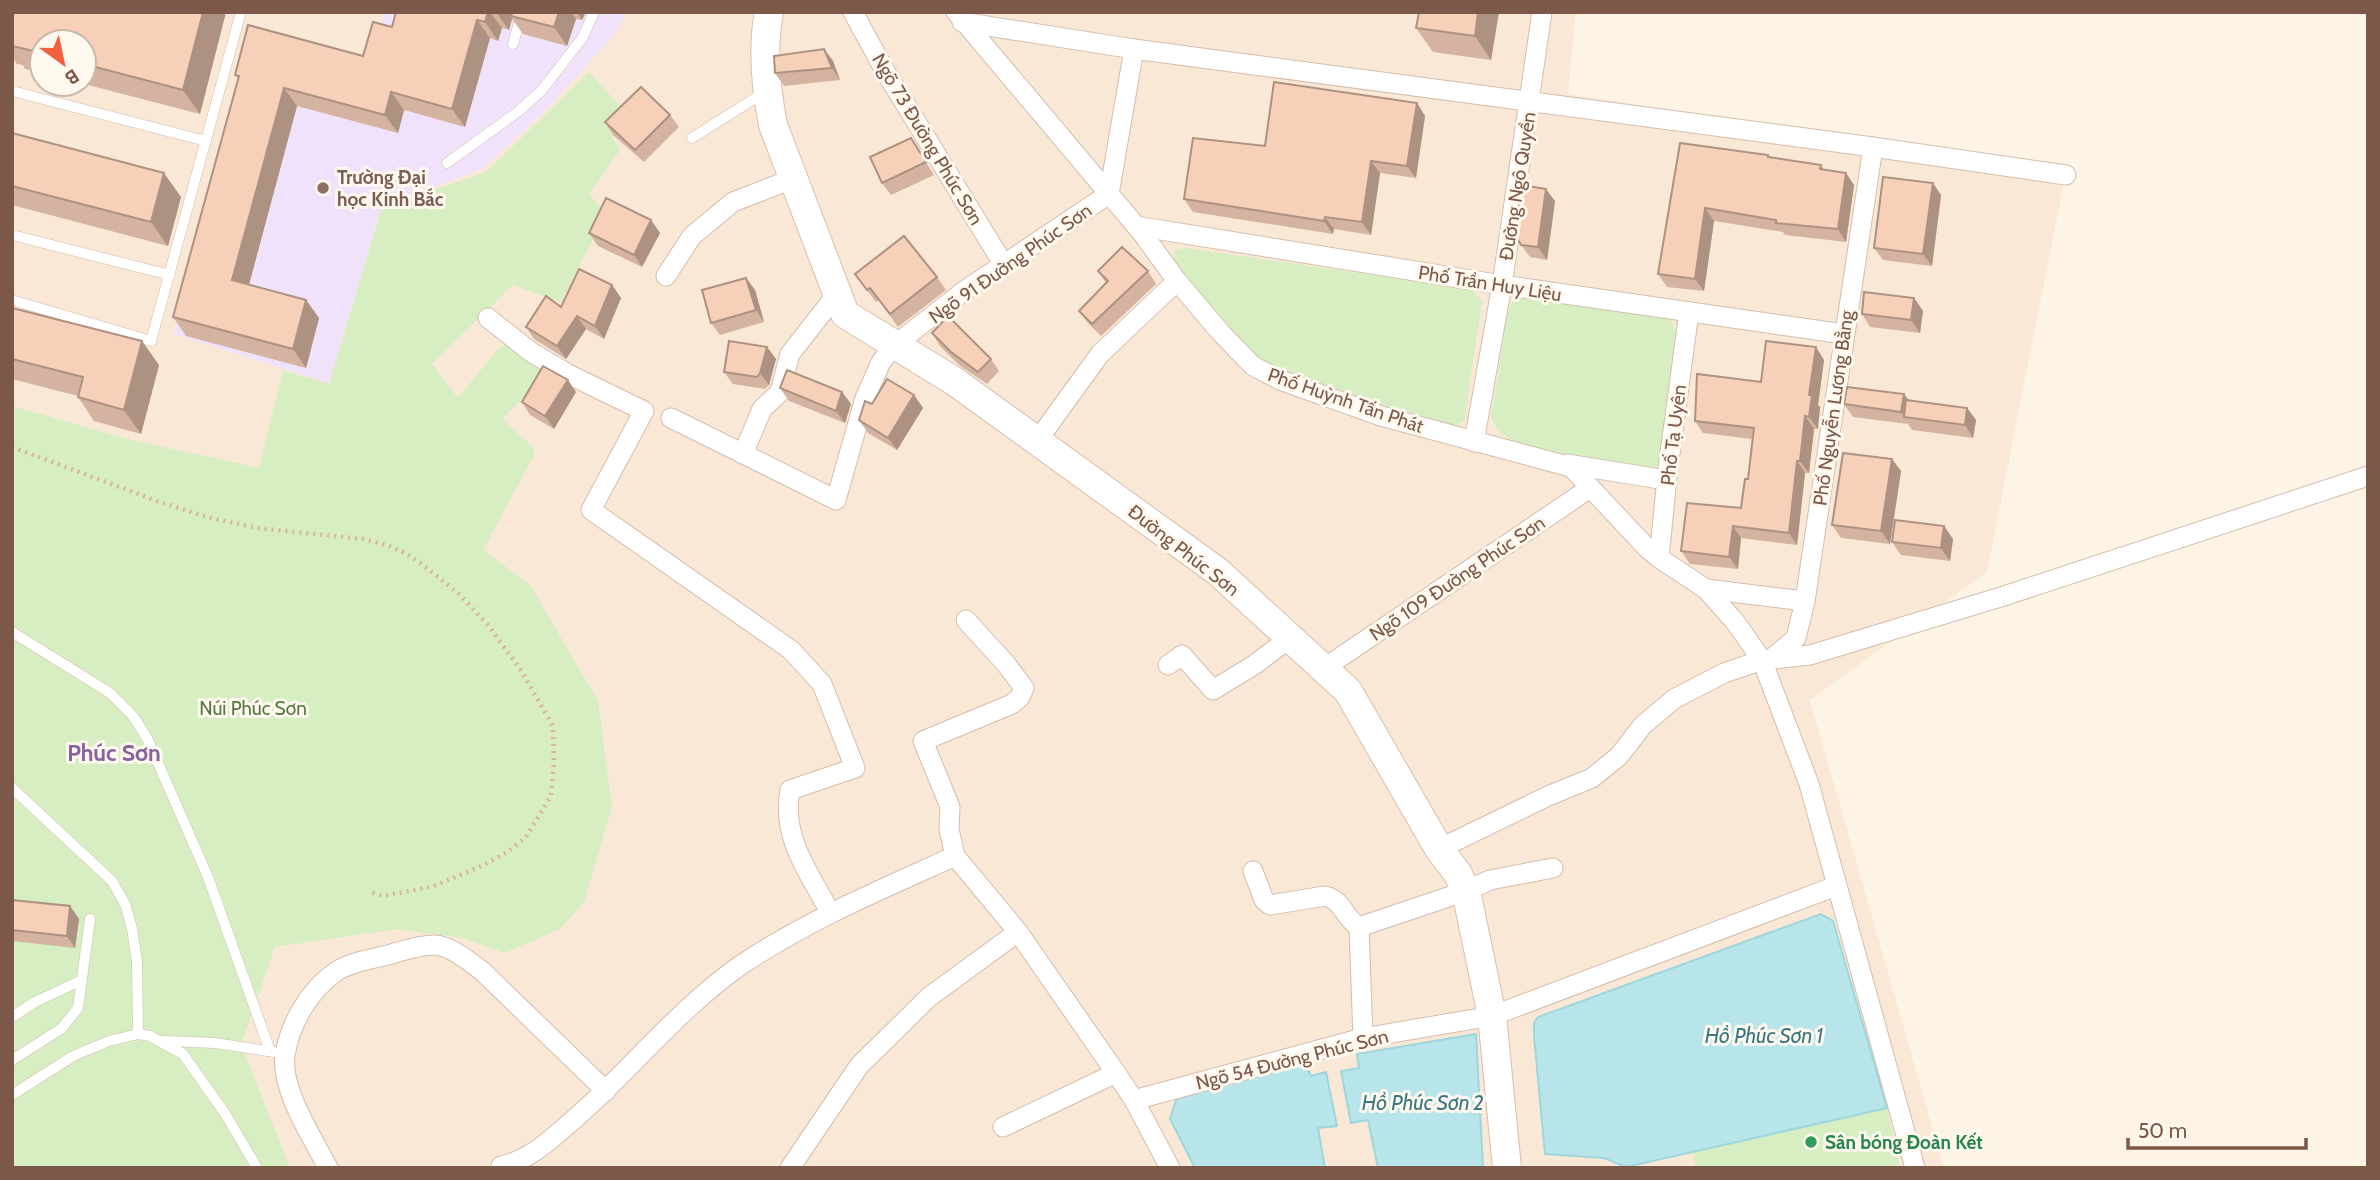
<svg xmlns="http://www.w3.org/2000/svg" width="2380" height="1180" font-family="Cabin,sans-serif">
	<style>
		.residential { fill: #f9e8d6; fill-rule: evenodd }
		.education { fill: #f1e2fb }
		.green { fill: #d6eec2 }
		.water { fill: #b8e5ea; stroke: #9dd6dd; stroke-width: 2 }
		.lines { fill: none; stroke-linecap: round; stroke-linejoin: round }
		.lane-casing { stroke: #d4bdad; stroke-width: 11 }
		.street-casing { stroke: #d4bdad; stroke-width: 21 }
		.secondary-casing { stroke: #dabeac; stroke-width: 30 }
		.path { stroke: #dcb39d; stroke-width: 4.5; stroke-dasharray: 2 5; stroke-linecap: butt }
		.lane { stroke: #fff; stroke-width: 10 }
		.street { stroke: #fff; stroke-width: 19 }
		.secondary { stroke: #fff; stroke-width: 28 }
		.wall { fill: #d4b3a0 }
		.shaded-wall { fill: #ad9282 }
		.building { fill: #f7d0ba; stroke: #ad9282; stroke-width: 2 }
		.education-dot { fill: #8d6e63; stroke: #fff8ee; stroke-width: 2.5 }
		.leisure-dot { fill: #2e9e5b; stroke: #fff8ee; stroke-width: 2.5 }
		.labels { text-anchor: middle; stroke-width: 6; stroke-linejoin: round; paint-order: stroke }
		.street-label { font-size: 19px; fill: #7b5847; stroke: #fff8ee }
		.education-label { font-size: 19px; font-weight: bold; fill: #785e54; stroke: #fff8ee; text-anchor: start }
		.park-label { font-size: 19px; fill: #517b3c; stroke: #fff8ee }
		.leisure-label { font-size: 19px; font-weight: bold; fill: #27864d; stroke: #fff8ee; text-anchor: start }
		.water-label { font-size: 21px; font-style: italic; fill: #397882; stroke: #fff8ee }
		.quarter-label { font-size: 23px; font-weight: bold; fill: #88639e; stroke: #fff8ee }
	</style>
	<rect width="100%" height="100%" fill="#fef4e6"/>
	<path class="residential" d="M12,12H1576L1568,94L2066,172L1987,572L1810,700L1944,1168H12ZM42,42H84V84H42Z"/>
	<path class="education" d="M385,12H627L615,34L543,113L482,169L381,207L329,383L174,334L258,32L369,66Z"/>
	<g class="green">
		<path d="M589,72L627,114L610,133L620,150L589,194L606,213L561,302L513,285L432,364L458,398L499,348L506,344L544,371V377L502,419L534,448V455L483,550L530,585L598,701L612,807L584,902L560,929L505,953L462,938L397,929L275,947L241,1044L290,1168H12V406L127,439L259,468L283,370L329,384L382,207L486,172Z"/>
		<path d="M1185,248L1471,289L1482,301L1464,421L1449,428L1273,367L1256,355L1181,274L1172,261L1175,251Z"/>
		<path d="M1518,294L1669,318L1678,334L1659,467C1619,465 1507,463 1491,417L1508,309Z"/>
		<path d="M1887,1108L1900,1168H1696L1693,1150Z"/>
	</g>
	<g class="water">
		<path d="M1821,914L1833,921L1887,1108L1626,1167L1604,1158L1545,1154L1534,1036V1023L1538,1017Z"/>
		<path d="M1476,1034L1483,1168H1378L1368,1120L1351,1123L1341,1071L1359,1068L1357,1054Z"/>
		<path d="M1305,1063L1311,1076L1326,1072L1337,1126L1318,1128L1325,1168H1195L1170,1119L1177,1097Z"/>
	</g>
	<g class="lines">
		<g class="lane-casing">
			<g id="lane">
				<path d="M513,44L522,12"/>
				<path d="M12,91L206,141"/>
				<path d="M692,138L765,92"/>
				<path d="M447,163L519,111L542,90L583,37L594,12"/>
				<path d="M12,235L170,275"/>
				<path d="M12,300L151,341L241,12"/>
				<path d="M12,632L110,693L133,716L147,738L208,877L270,1051"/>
				<path d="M12,788L112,881L125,904L132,928L137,962L138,1034"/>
				<path d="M12,1017L35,1002L82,980"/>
				<path d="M164,1041L215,1043L274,1052"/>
				<path d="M12,1060L61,1029L78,1008L90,919"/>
				<path d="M12,1095L73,1056L109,1041L138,1034L150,1036L183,1054L226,1115L257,1168"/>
			</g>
		</g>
		<g class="street-casing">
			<g id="street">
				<path d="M853,12L885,71L1004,265"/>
				<path d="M956,12L1142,233L1177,281L1221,333L1253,366L1280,380L1381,416L1571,467L1648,549L1659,558L1706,589L1736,623L1762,660L1809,784L1915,1168"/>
				<path d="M963,17L962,22L1134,49L1873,147L2066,175"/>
				<path d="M1136,226L1502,285L1844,334"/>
				<path d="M666,276L692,236L733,202L792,179"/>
				<path d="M488,318L531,352L568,374L644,411L591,510L791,650L822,684L855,768L790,790C781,837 809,873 830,912"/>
				<path d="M671,418L836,500L865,398L881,362L895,345L964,291L1109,194L1134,49"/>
				<path d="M1037,441L1100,354L1177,281"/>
				<path d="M1474,442L1502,285L1542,12"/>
				<path d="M743,454L762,409L780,392L790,354L837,294"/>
				<path d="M1567,464L1666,480"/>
				<path d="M1659,558L1668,468L1689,312"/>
				<path d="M1706,589L1805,601"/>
				<path d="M966,620L1006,664L1024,688L1020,697L1012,704L923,741L950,807L949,829L955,856L1018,932L1116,1073L1134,1100L1170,1168"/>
				<path d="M1771,659L1796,638L1805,601L1873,147"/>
				<path d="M1168,665L1182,655L1213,690L1254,665L1290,638"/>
				<path d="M1323,669L1590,488"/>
				<path d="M1439,849L1548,796L1592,778L1619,756L1643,725L1674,699L1724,673L1762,660L1810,655L2004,596L2368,476"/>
				<path d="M1253,871L1264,900L1270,905L1325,896C1343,900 1344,918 1359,927L1466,891L1490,880L1553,868"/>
				<path d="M1359,927L1363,1038"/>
				<path d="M1134,1100L1363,1038L1492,1016L1836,886"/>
				<path d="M1003,1127L1116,1073"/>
				<path d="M501,1166C530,1160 551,1139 572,1121C629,1072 679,1008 741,965C808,920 882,889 955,856"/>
				<path d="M328,1168C313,1138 280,1089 285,1055C290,1023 310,989 337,971C351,962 372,959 388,955C402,951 419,945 435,945C451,946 468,961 481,970L606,1091"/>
				<path d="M790,1168L859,1066L929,997L1018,932"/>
			</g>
		</g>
		<g class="secondary-casing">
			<path id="secondary" d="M769,12C762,48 766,89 773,125L845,314L954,381L1217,571L1348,691L1439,849L1458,874L1466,891L1492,1016L1507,1168"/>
		</g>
		<path class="path" d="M12,447L157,501L207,517L257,528L363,539L387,545L407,554L428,569L458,593L487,624L519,667L553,726L554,762L551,796L526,837L506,853L479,867L434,886L384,896L368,891"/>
		<use href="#lane" class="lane"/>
		<use href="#street" class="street"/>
		<use href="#secondary" class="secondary"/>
	</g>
	<g class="wall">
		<path d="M12,12H226L200,114L84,84V42H42V73L25,69L23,65L17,64L12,57Z"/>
		<path d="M396,12H586L582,20L576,19L567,46L523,34L512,19L509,30L502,28L498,41L490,38L465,127L404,110L398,133L297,106L249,285L306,300L319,318L306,368L186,336L173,317L238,79L235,75L363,56L392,27Z"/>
		<path d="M1499,12L1491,60L1433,52L1416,28Z"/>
		<path d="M824,49L833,61L840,80L784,86L775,73Z"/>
		<path d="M1417,103L1425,116L1416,178L1380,173L1371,235L1334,229L1333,234L1193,212L1184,199L1265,146Z"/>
		<path d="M670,115L679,127L644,162L613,135L605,122Z"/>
		<path d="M12,133L181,197L168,246L12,205Z"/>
		<path d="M911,138L934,175L891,195L882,183Z"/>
		<path d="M1680,143L1821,165L1824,170L1854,185L1846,242L1785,235L1783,232L1714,221L1704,291L1667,287L1658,274Z"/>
		<path d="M1941,195L1932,266L1883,260L1874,248Z"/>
		<path d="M1555,201L1547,260L1530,257L1521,245Z"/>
		<path d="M651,220L660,233L642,267L598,246L589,233Z"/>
		<path d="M1098,271H1148L1156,284L1101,336L1088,323L1079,311L1106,283Z"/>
		<path d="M855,274L937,277L946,290L898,327L879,300L876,302Z"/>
		<path d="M746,278L755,290L764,322L720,335L711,323Z"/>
		<path d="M612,285L621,298L604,339L586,329L566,359L534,339L526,327L561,307Z"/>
		<path d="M1914,298L1923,311L1920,333L1870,327L1862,314Z"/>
		<path d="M12,308L159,365L141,434L94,421L78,397V396L12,379Z"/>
		<path d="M932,333L991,359L999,371L987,384L959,365L940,346Z"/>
		<path d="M767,347L776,359L769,385L765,389L733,384L724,372Z"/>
		<path d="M1824,360L1818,405L1820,407L1818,429H1814L1809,473H1805L1797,545L1741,538L1738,569L1690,564L1681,551L1741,508L1748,479L1752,439L1703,433L1695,421L1761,382Z"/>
		<path d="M780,388L842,392L851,404L845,423L789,401Z"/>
		<path d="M576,392L554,429L530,415L522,402Z"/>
		<path d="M1904,394L1908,400L1967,408L1976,420L1973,438L1912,430L1908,424L1853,417L1844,404Z"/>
		<path d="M914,395L923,408L897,450L868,433L859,420L872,404Z"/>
		<path d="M1892,459L1901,471L1890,544L1841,538L1832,525Z"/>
		<path d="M1944,526L1953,539L1950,561L1901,555L1892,542Z"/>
		<path d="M12,900L70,906L79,919L75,948L12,941Z"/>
	</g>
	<g class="shaded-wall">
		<path d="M203,12H226L200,114L183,90Z"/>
		<path d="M488,12H490L502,28L498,41L485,22Z"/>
		<path d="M496,12H514L511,16L512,19L509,30Z"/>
		<path d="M559,12H571L576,19L567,46L554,27Z"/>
		<path d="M577,12H586L582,20Z"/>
		<path d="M1478,12H1499L1491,60L1475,36Z"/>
		<path d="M477,20L490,38L465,127L452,109Z"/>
		<path d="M824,49L833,61L840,80L832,68Z"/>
		<path d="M284,88L297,106L245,299L232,280Z"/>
		<path d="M391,92L404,110L398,133L385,115Z"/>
		<path d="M1417,103L1425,116L1416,178L1407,166Z"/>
		<path d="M1371,161L1380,173L1371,235L1362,222Z"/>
		<path d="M164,173L181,197L168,246L151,222Z"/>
		<path d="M1846,173L1854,185L1846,242L1838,229Z"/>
		<path d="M1933,183L1941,195L1932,266L1923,254Z"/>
		<path d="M1546,189L1555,201L1547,260L1538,247Z"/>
		<path d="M1705,208L1714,221L1704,291L1695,279Z"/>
		<path d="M1325,217L1334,229L1333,234L1324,221Z"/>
		<path d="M651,220L660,233L642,267L634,255Z"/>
		<path d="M746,278L755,290L764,322L756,310Z"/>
		<path d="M612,285L621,298L604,339L595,326Z"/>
		<path d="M1914,298L1923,311L1920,333L1911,320Z"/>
		<path d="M306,300L319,318L306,368L293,349Z"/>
		<path d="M577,316L586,329L566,359L557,346Z"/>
		<path d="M142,341L159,365L141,434L124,410Z"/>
		<path d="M767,347L776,359L769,385L760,373Z"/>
		<path d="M1816,347L1824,360L1818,405L1820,407L1818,429L1809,417V395Z"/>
		<path d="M568,380L576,392L554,429L545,416Z"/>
		<path d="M842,392L851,404L845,423L836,411Z"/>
		<path d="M1904,394L1913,406L1906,418L1901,412Z"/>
		<path d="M914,395L923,408L897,450L888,438Z"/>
		<path d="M1967,408L1976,420L1973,438L1965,425Z"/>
		<path d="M1805,416L1814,429L1809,473L1800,461Z"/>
		<path d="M1892,459L1901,471L1890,544L1881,531Z"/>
		<path d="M1797,461L1805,473L1797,545L1789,533Z"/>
		<path d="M1733,526L1741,538L1738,569L1729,557Z"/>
		<path d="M1944,526L1953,539L1950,561L1941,548Z"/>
		<path d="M70,906L79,919L75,948L67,936Z"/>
	</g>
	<g class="building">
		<path d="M12,12H203L183,90L84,64V42H42V53L12,46Z"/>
		<path d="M396,12H488L485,22L477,20L452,109L391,92L385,115L284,88L232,280L306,300L293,349L173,317L239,76L235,75L248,25L363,56L373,22L392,27Z"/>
		<path d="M512,12H559L554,27L511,16Z"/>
		<path d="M1419,12H1478L1475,36L1416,28Z"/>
		<path d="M824,49L832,68L775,73L774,56Z"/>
		<path d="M1274,82L1417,103L1407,166L1371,161L1362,222L1325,217L1324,221L1184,199L1193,138L1265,146Z"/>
		<path d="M641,87L670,115L635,150L605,122Z"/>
		<path d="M12,133L164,173L151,222L12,186Z"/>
		<path d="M911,138L926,162L882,183L870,157Z"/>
		<path d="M1680,143L1768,155V157L1821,165L1820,169L1846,173L1838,229L1776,223V220L1705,208L1695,279L1658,274Z"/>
		<path d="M1883,177L1933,183L1923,254L1874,248Z"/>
		<path d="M1522,185L1546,189L1538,247L1521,245L1515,234Z"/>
		<path d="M606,198L651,220L634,255L589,233Z"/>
		<path d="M904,236L937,277L890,314L870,288L867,290L855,274Z"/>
		<path d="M1122,247L1148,271L1092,324L1079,311L1108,281L1098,271Z"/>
		<path d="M579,269L612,285L595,326L577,316L557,346L526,327L546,296L561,307Z"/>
		<path d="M746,278L756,310L711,323L702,290Z"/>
		<path d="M1864,292L1914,298L1911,320L1862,314Z"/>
		<path d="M12,308L142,341L124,410L78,397L83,377L12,359Z"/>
		<path d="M948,316L991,359L978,372L951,352L932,333Z"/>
		<path d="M729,341L767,347L760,373L757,377L724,372Z"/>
		<path d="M1766,341L1816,347L1809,395H1812L1809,417L1805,416L1800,461H1797L1789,533L1733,526L1729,557L1681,551L1687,503L1741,508L1745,479H1748L1754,428L1695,421L1697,374L1761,382Z"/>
		<path d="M543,366L568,380L545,416L522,402Z"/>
		<path d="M787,370L842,392L836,411L780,388Z"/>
		<path d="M887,379L914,395L888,438L859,420L865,401L872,404Z"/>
		<path d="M1847,387L1904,394L1901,412L1844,404Z"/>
		<path d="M1906,400L1967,408L1965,425L1904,417Z"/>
		<path d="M1843,453L1892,459L1881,531L1832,525Z"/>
		<path d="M1895,520L1944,526L1941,548L1892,542Z"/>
		<path d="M12,900L70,906L67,936L12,930Z"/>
	</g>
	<circle class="education-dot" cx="323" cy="188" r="7"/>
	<circle class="leisure-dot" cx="1811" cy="1142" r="7"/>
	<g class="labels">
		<g class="street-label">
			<text transform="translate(928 139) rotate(59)" y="7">Ngõ 73 Đường Phúc Sơn</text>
			<text transform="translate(1517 186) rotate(-81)" y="7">Đường Ngô Quyền</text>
			<text transform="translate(1010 263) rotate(-35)" y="7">Ngõ 91 Đường Phúc Sơn</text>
			<text transform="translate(1490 283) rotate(9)" y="7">Phố Trần Huy Liệu</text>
			<text transform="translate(1346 400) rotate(19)" y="7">Phố Huỳnh Tấn Phát</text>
			<text transform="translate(1833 408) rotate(-82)" y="7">Phố Nguyễn Lương Bằng</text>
			<text transform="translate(1673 435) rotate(-83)" y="7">Phố Tạ Uyên</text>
			<text transform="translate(1184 550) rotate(38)" y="7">Đường Phúc Sơn</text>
			<text transform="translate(1457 578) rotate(-34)" y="7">Ngõ 109 Đường Phúc Sơn</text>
			<text transform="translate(1292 1059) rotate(-14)" y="7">Ngõ 54 Đường Phúc Sơn</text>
		</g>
		<g class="education-label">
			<text x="337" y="184">Trường Đại<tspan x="337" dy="22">học Kinh Bắc</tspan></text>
		</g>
		<g class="park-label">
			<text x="253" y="715">Núi Phúc Sơn</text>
		</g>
		<g class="leisure-label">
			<text x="1825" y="1149">Sân bóng Đoàn Kết</text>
		</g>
		<g class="water-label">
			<text x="1764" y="1043">Hồ Phúc Sơn 1</text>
			<text x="1423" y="1110">Hồ Phúc Sơn 2</text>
		</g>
		<g class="quarter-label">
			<text x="114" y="761">Phúc Sơn</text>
		</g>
	</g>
	<rect width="2380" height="1180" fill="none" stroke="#7b5847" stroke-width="28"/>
	<g transform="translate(63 63) rotate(147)"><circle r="33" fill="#fff8ee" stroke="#cab8ab" stroke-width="2"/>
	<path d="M0-5L12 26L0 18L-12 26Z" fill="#f4603f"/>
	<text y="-10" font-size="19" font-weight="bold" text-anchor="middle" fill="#7b5847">B</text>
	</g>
	<path d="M2128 1138v10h178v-10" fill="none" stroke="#7b5847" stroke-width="3.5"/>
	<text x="2138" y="1138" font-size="21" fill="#7b5847" stroke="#fff8ee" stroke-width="5" paint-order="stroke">50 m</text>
</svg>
